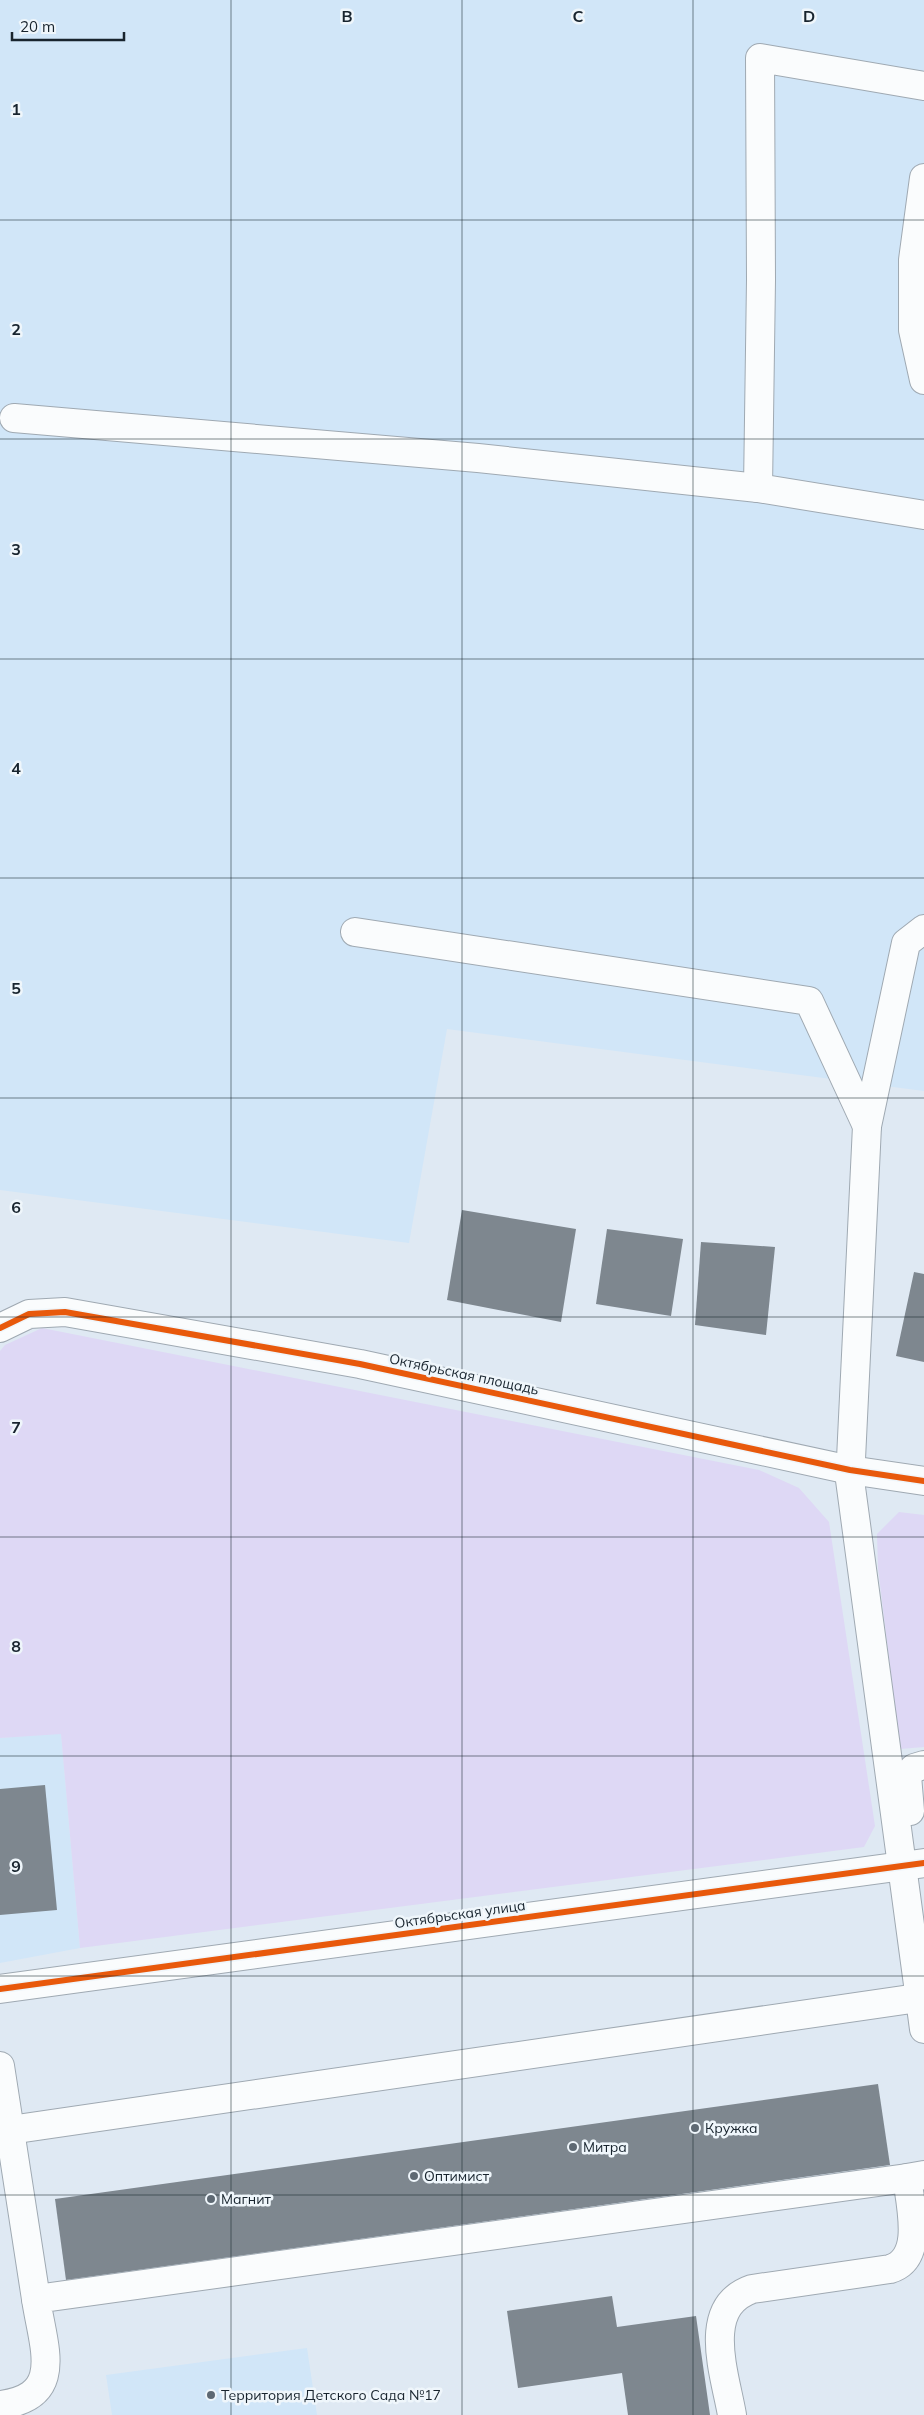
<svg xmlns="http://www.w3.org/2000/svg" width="924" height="2415" font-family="Mulish,sans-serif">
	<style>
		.built { fill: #d1e6f8 }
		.green { fill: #ded8f5 }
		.building { fill: #7e878f }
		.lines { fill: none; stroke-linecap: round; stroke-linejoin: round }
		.minor-casing { stroke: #9fa9b2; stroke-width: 30 }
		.minor { stroke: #fafcfd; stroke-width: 28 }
		.cycleway-casing { stroke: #eff6fb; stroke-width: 9 }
		.cycleway { stroke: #e8590c; stroke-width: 6 }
		.grid { fill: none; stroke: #18242e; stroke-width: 1; stroke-opacity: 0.55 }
		.poi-dot { fill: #5e6973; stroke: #eff6fb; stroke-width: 2 }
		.labels { text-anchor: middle; stroke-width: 5; stroke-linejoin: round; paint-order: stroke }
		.street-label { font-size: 14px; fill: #18242e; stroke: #eff6fb }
		.poi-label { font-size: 14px; fill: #18242e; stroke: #eff6fb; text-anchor: start }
		.grid-label { font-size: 16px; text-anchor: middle; font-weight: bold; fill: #18242e; stroke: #eff6fb; stroke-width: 5; stroke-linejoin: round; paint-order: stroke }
	</style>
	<rect width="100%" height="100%" fill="#dfe9f3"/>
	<g class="built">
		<path d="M0,0H924V1091L447,1029L409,1243L0,1190Z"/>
		<path d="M61,1733L80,1948L0,1963V1738Z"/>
		<path d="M307,2348L317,2415H112L106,2375Z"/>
	</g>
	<g class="green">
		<path d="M42,1328L759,1470L799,1488L829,1522L875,1826L864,1847L80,1948L61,1734L0,1738V1351L5,1345Z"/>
		<path d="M899,1512L924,1515V1747L900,1749L878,1568L877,1534Z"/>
	</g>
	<g class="building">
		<path d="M462,1210L576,1229L561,1322L447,1300Z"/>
		<path d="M607,1229L683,1239L671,1316L596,1304Z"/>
		<path d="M701,1242L775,1247L766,1335L695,1325Z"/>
		<path d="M914,1272L924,1274V1362L896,1356Z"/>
		<path d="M45,1785L57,1910L0,1915V1789Z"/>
		<path d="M878,2084L890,2165L66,2280L55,2199Z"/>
		<path d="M612,2296L617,2327L696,2316L710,2415H628L622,2373L518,2388L507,2311Z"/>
	</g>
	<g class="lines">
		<g class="minor-casing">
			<g id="minor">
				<path d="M924,178L913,260V330L924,380"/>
				<path d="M14,418L478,458L758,488L924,515"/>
				<path d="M758,488L761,280L760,58L924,86"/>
				<path d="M924,929L906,943L867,1126L850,1480L924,2029"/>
				<path d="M355,932L809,1001L867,1126"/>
				<path d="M0,1328L29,1314L65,1312L360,1364L850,1470L924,1481"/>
				<path d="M910,1811L907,1776L914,1768L924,1765"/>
				<path d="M0,1989L924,1863"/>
				<path d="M0,2066L36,2299"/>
				<path d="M10,2130L924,1997"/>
				<path d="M0,2405C66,2397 43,2347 36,2299L907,2178"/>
				<path d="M732,2415C725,2374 700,2307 752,2289L890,2269C924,2259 911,2208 907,2178L924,2175"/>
			</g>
		</g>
		<use href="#minor" class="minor"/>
		<g class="cycleway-casing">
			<g id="cycleway">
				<path d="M0,1328L29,1314L65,1312L360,1364L850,1470L924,1481"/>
				<path d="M0,1989L924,1863"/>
			</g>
		</g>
		<use href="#cycleway" class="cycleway"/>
	</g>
	<path class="grid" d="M231,0V2415M462,0V2415M693,0V2415M0,220H924M0,439H924M0,659H924M0,878H924M0,1098H924M0,1317H924M0,1537H924M0,1756H924M0,1976H924M0,2195H924"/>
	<g class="poi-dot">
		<circle cx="695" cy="2128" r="5"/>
		<circle cx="573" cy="2147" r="5"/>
		<circle cx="414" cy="2176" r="5"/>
		<circle cx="211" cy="2199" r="5"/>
		<circle cx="211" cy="2395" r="5"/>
	</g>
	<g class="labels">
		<g class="street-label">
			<text transform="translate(464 1374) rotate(12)" y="5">Октябрьская площадь</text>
			<text transform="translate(460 1914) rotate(-8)" y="5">Октябрьская улица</text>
		</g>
		<g class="poi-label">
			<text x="705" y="2133">Кружка</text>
			<text x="583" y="2152">Митра</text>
			<text x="424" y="2181">Оптимист</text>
			<text x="221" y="2204">Магнит</text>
			<text x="221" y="2400">Территория Детского Сада №17</text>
		</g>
	</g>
	<g class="grid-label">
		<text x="347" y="22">B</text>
		<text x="578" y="22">C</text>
		<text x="809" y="22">D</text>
		<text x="16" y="115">1</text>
		<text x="16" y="335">2</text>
		<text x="16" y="555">3</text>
		<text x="16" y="774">4</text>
		<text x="16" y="994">5</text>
		<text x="16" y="1213">6</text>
		<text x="16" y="1433">7</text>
		<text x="16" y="1652">8</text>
		<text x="16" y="1872">9</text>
	</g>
	<path d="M12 32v8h112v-8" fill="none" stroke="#18242e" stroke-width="2.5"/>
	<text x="20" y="32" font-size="15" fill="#18242e" stroke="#eff6fb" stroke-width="4" paint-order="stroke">20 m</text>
</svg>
